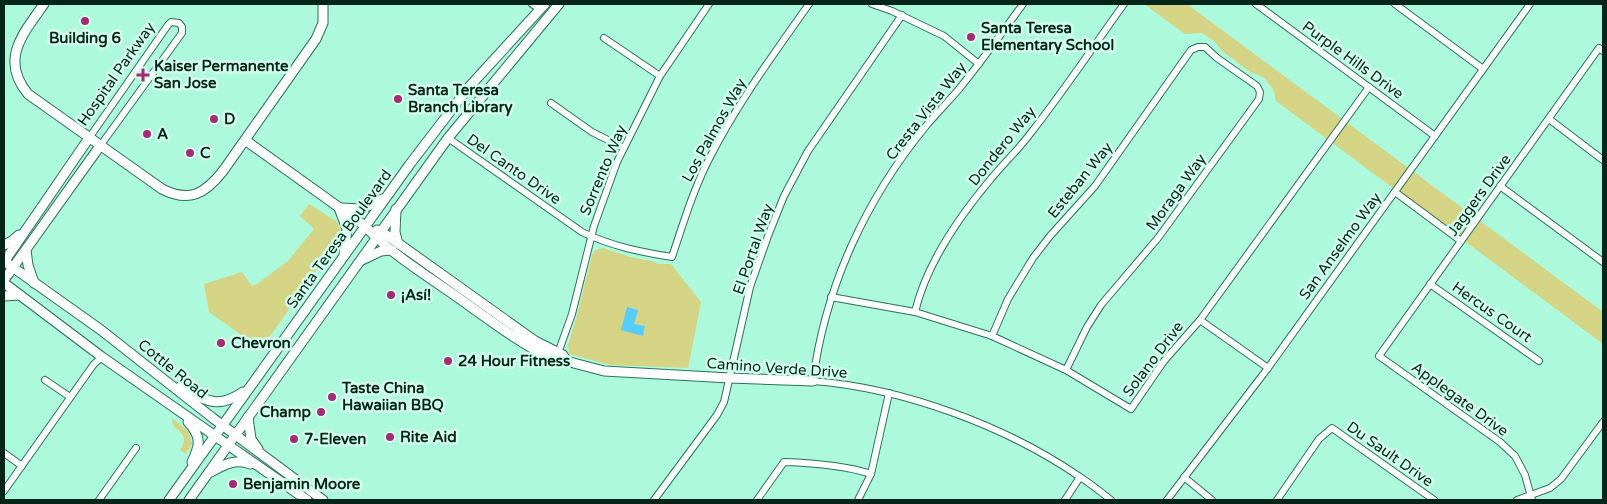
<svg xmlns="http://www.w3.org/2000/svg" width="1607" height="504" font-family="'Varela Round',sans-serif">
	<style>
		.green { fill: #d4d484 }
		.water { fill: #55cdfd }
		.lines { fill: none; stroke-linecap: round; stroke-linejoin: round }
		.street-casing { stroke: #27735b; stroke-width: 8 }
		.secondary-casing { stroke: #27735b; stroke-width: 11 }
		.street { stroke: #fff; stroke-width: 6 }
		.secondary { stroke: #fff; stroke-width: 9 }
		.poi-dot { fill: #a92977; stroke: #d3ffed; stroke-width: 2 }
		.labels { text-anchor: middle; stroke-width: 5; stroke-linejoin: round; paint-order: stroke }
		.poi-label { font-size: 15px; font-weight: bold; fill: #05251b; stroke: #d3ffed; text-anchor: start }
		.street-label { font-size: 15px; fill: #05251b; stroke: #d3ffed }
	</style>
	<rect width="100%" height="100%" fill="#adf9db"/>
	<g class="green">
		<path d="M1144,4H1187L1603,312V344L1276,101L1273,89L1263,77L1250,72L1222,51L1214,41L1202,33L1185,34Z"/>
		<path d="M309,204L336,221L341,230L335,244L261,349L209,312L204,284L242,272L252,286L257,284L288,261L314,229L300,216Z"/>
		<path d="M603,248L630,257L652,261L658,264H671L701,302L688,368L610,365L569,354L568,345L577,315L592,255L595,250Z"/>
		<path d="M172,418L189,432L192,444L186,454L180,450C193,431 171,433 172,418Z"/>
	</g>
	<path class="water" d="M627,307L638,310L634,324L645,326L643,336L621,330Z"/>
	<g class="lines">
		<g class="street-casing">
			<g id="street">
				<path d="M532,4L540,9"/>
				<path d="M872,4L892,11L944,36L979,64"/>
				<path d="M1023,4C1002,33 981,62 959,89C948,102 936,114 926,126C866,199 825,287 813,381C903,388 1006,426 1080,477C1091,484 1101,492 1111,500"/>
				<path d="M1256,4L1435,136"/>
				<path d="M1395,4L1483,69"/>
				<path d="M604,38L660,76"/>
				<path d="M551,103L592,132L624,148"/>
				<path d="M1549,119L1603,160"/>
				<path d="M89,138L168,25L171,22L179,23L182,27V33L100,146"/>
				<path d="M448,138L582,232C611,246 640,252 672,257C683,224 693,191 708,161C736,105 773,55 809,4"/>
				<path d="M1500,186L1603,262"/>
				<path d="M1395,192L1461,241"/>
				<path d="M1430,284L1539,361"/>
				<path d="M831,297L915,312L992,336L1066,370L1131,409L1164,361L1200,320L1369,87"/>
				<path d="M915,312C926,265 959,217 990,180C1003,164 1018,150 1030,134C1063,92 1093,47 1124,4"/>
				<path d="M1200,320L1268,368"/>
				<path d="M992,336L1008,299L1033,258L1050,236L1095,186L1191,50L1198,47H1205L1217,58L1257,86L1260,92L1259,99L1158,238L1101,305L1087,327L1066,370"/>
				<path d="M557,356L572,314L594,226L617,162L660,76L709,4"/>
				<path d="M45,380L70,397"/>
				<path d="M4,453L22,466"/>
				<path d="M1184,477L1212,500"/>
				<path d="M4,491L94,364L102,357"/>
				<path d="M99,500L136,448"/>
				<path d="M654,500L717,415L724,402L750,287L768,236L784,196L808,151L902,15"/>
				<path d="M757,500L784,462C813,463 844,465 871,474"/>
				<path d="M858,500L871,474L889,393"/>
				<path d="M1065,500L1080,477"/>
				<path d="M1167,500L1268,368L1530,4"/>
				<path d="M1277,500L1319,439L1332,428L1434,500"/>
				<path d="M1517,500L1550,488L1561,479L1603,422"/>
				<path d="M1532,500L1525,475L1515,456L1500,442L1379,356L1599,48L1603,51"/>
			</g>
		</g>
		<g class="secondary-casing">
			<g id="secondary">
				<path d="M44,4C22,35 0,60 28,94L162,189C189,203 205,194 223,171L316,39L323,23V4"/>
				<path d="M245,140L365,226C390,253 423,273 453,294C487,318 519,343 556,361L561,362L566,361L604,371L730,378L813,381"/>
				<path d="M339,208L347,229L344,254"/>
				<path d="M340,208L362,209L382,199"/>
				<path d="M396,209L395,232L398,244"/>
				<path d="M377,230L388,236L535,341L563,355L566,361"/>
				<path d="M4,245L12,241L19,235"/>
				<path d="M26,250L28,265L34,283"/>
				<path d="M362,260L381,251L391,250"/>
				<path d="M4,261L101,330L214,419L323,500"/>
				<path d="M4,262L89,138"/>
				<path d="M4,280L100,146"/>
				<path d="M4,283L102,357L307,500"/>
				<path d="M4,296L20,295"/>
				<path d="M180,387C205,400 217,410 243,392"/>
				<path d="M248,417L251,439L258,449"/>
				<path d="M188,422C202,437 200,445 192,462"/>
				<path d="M211,472C223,465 236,458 250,464"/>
				<path d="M169,500L410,164L469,87L545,4"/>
				<path d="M189,500L448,138L559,4"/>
			</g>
		</g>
		<use href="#street" class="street"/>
		<use href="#secondary" class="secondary"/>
	</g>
	<g class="poi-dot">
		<circle cx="85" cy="21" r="5"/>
		<circle cx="971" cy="37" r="5"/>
		<path d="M140.5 67.5h5v5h5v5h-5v5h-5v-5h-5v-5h5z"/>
		<circle cx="398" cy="99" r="5"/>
		<circle cx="214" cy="119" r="5"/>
		<circle cx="147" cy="134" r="5"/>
		<circle cx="190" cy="153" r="5"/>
		<circle cx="391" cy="295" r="5"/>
		<circle cx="221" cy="343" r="5"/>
		<circle cx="448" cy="361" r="5"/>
		<circle cx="332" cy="397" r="5"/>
		<circle cx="321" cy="412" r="5"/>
		<circle cx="390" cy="437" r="5"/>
		<circle cx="294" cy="439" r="5"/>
		<circle cx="233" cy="484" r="5"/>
	</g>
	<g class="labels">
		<g class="poi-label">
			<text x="981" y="33">Santa Teresa<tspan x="981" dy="17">Elementary School</tspan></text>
			<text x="85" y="43" text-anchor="middle">Building 6</text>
			<text x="154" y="71">Kaiser Permanente<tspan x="154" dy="17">San Jose</tspan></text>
			<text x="408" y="95">Santa Teresa<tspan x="408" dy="17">Branch Library</tspan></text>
			<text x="224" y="124">D</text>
			<text x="157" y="139">A</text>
			<text x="200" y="158">C</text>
			<text x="401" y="300">¡Así!</text>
			<text x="231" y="348">Chevron</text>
			<text x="458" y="366">24 Hour Fitness</text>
			<text x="342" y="393">Taste China<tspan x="342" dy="17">Hawaiian BBQ</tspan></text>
			<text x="311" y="417" text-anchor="end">Champ</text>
			<text x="400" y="442">Rite Aid</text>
			<text x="304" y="444">7-Eleven</text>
			<text x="243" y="489">Benjamin Moore</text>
		</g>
		<g class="street-label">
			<text transform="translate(1353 60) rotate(36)" y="5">Purple Hills Drive</text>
			<text transform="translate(116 74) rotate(-55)" y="5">Hospital Parkway</text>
			<text transform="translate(926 111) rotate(-52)" y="5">Cresta Vista Way</text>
			<text transform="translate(714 130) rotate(-61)" y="5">Los Palmos Way</text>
			<text transform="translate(1002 146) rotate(-51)" y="5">Dondero Way</text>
			<text transform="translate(514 169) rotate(35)" y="5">Del Canto Drive</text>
			<text transform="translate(603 170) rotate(-67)" y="5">Sorrento Way</text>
			<text transform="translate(1080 180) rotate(-51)" y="5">Esteban Way</text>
			<text transform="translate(1176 192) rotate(-54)" y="5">Moraga Way</text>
			<text transform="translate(1479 195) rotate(-54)" y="5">Jaggers Drive</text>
			<text transform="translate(339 239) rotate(-54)" y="5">Santa Teresa Boulevard</text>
			<text transform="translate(1340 246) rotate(-54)" y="5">San Anselmo Way</text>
			<text transform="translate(753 249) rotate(-71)" y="5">El Portal Way</text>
			<text transform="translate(1492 312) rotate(35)" y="5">Hercus Court</text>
			<text transform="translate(1153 359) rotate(-53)" y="5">Solano Drive</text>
			<text transform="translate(777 368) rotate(4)" y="5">Camino Verde Drive</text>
			<text transform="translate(173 369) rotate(39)" y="5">Cottle Road</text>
			<text transform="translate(1460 399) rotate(36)" y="5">Applegate Drive</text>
			<text transform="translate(1390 454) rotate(35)" y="5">Du Sault Drive</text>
		</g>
	</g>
	<rect width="1607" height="504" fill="none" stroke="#05251b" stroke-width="10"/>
</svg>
